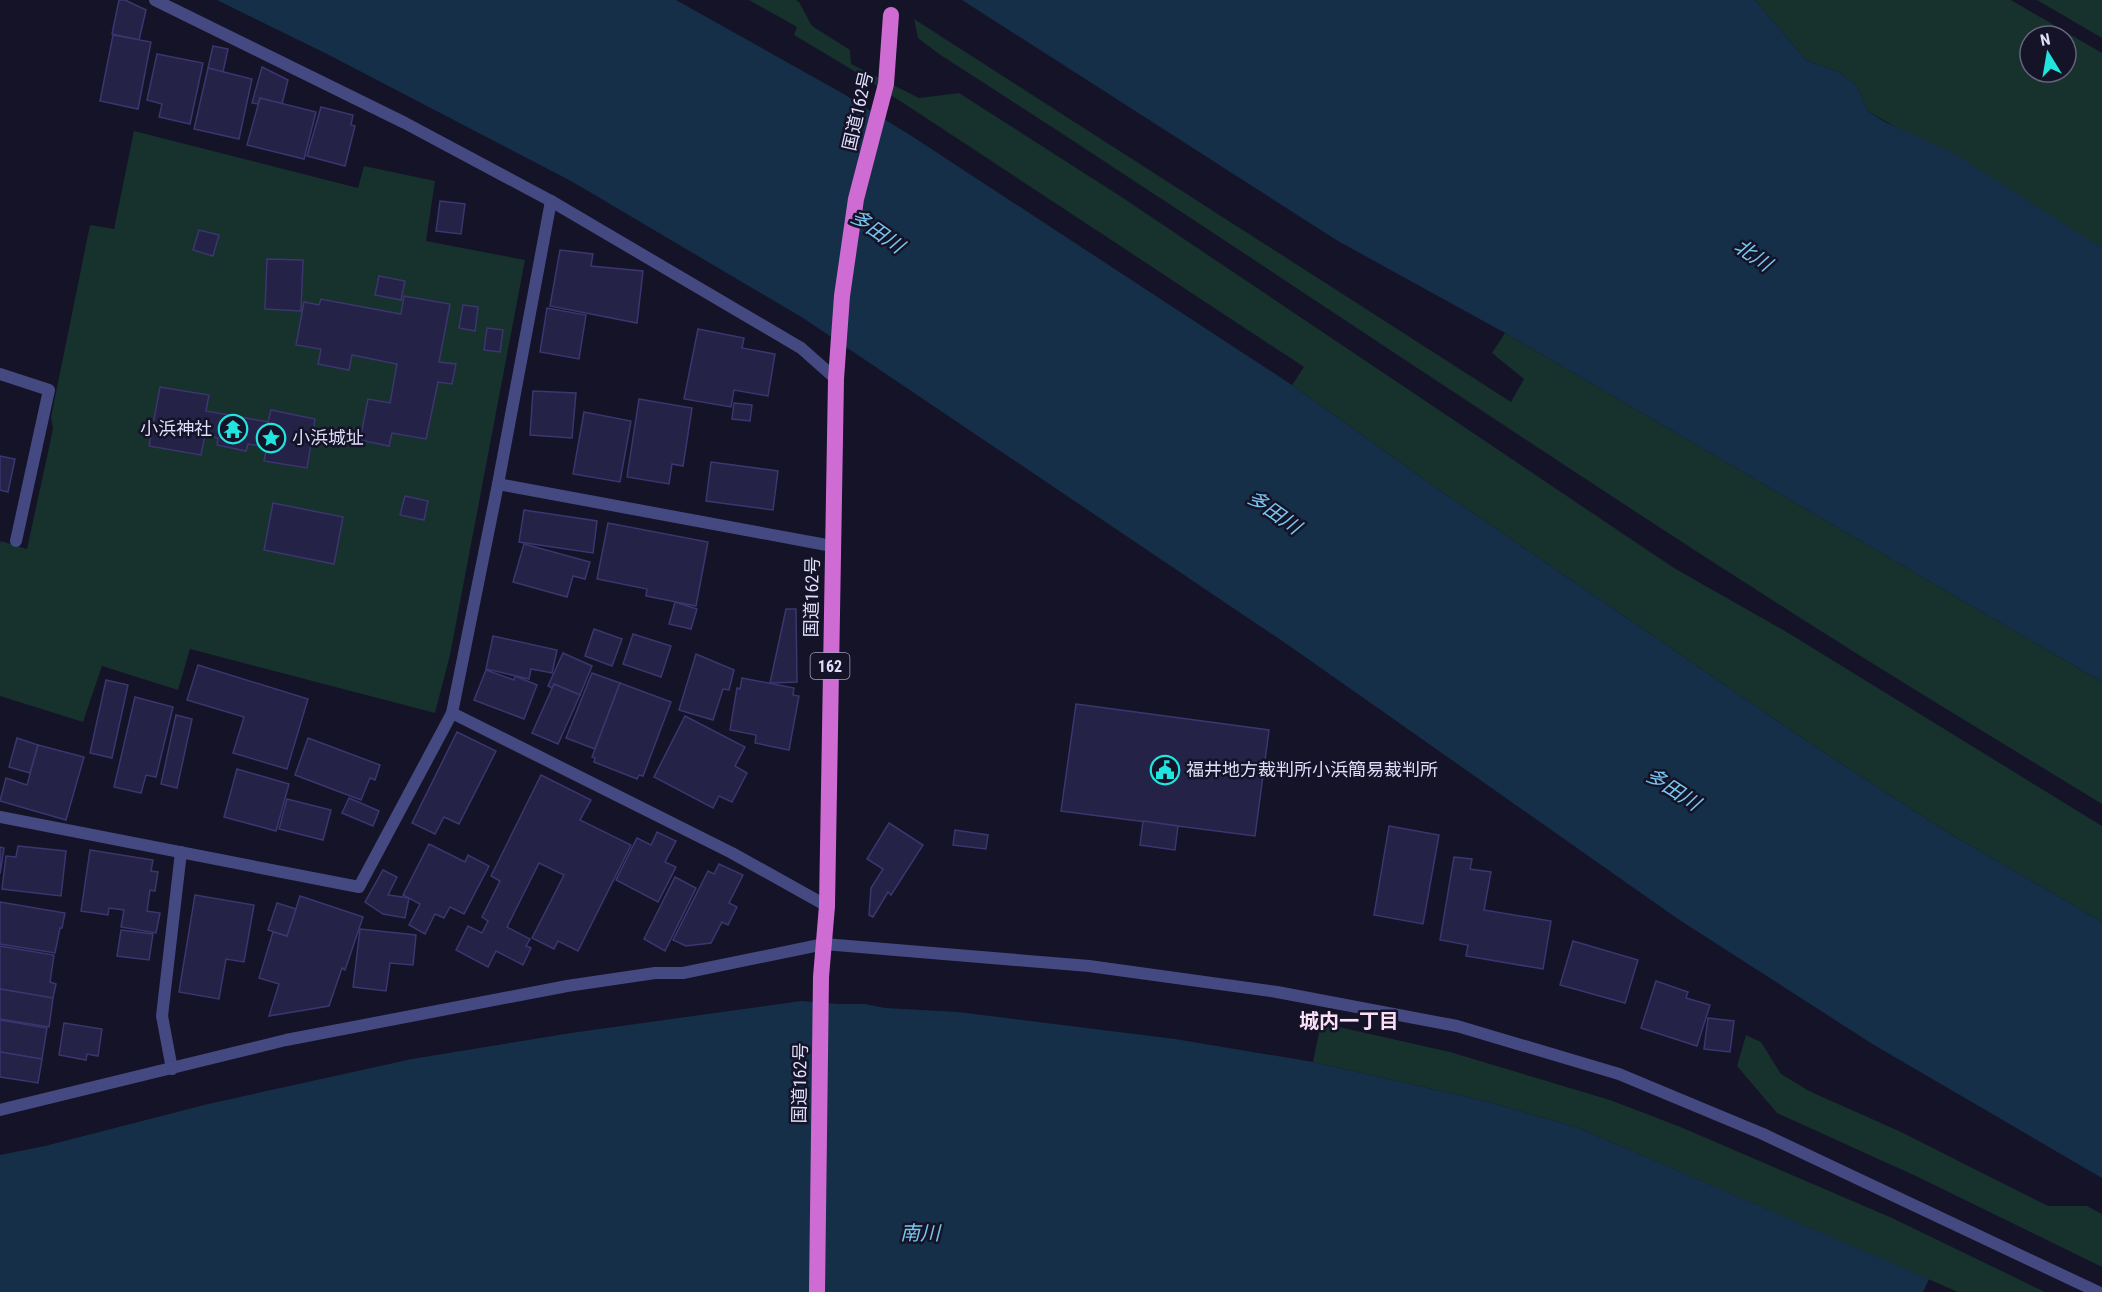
<svg xmlns="http://www.w3.org/2000/svg" width="2102" height="1292" font-family="'Roboto Condensed','Noto Sans JP',sans-serif">
	<style>
		.green { fill: #17312d; fill-rule: evenodd }
		.water { fill: #152f49 }
		.building { fill: #242246; stroke: #3b366f; stroke-width: 1.5 }
		.lines { fill: none; stroke-linecap: round; stroke-linejoin: round }
		.service { stroke: #444981; stroke-width: 12 }
		.minor { stroke: #444981; stroke-width: 12 }
		.tertiary { stroke: #444981; stroke-width: 12 }
		.trunk { stroke: #ce6cd3; stroke-width: 16 }
		.labels { text-anchor: middle; stroke-width: 5; stroke-linejoin: round; paint-order: stroke }
		.shield { fill: #141327; stroke: #a1a1bb; stroke-width: 1.5 }
		.shield-label { font-size: 16px; font-weight: bold; fill: #dedefb }
		.street-label { font-size: 18px; fill: #dedefb; stroke: #141327 }
		.poi-label { font-size: 18px; fill: #dedefb; stroke: #141327; text-anchor: start }
		.water-label { font-size: 20px; font-style: italic; fill: #78c6ef; stroke: #141327 }
		.neighbourhood-label { font-size: 20px; font-weight: bold; fill: #fbe0f5; stroke: #141327 }
	</style>
	<rect width="100%" height="100%" fill="#141327"/>
	<g class="green">
		<path d="M749,0H796L799,2L812,26L850,50L851,64L919,98L959,93L1120,196L1674,568L1785,631L2102,826V922L1947,832L1811,744L1432,485L1292,385L1304,367L917,112L846,66L794,35L797,27Z"/>
		<path d="M1755,0H2011L2102,53V248L1868,111L1856,85L1839,72L1806,60ZM2030,36H2066V72H2030Z"/>
		<path d="M2037,0H2102V38Z"/>
		<path d="M914,19L1511,402L1524,379L1492,353L1505,333L2102,682V804C1999,741 1896,679 1794,614C1507,431 1226,238 939,54L918,38Z"/>
		<path d="M134,131L358,188L364,166L435,181L426,241L525,260L450,655L435,713L190,649L178,690L102,666L83,722L0,696V544L1,541L27,549L53,429L51,417L90,225L114,229Z"/>
		<path d="M1321,1023L1450,1052L1610,1100L1678,1126L1892,1218L2045,1292H1958L1576,1127L1485,1101L1313,1062Z"/>
		<path d="M1746,1035L1761,1042L1781,1074L1809,1091L1901,1132L2048,1206H2087L2102,1214V1267L1918,1177L1777,1113L1737,1066Z"/>
	</g>
	<g class="water">
		<path d="M217,0H676L842,93L910,135L1292,385L1432,485L1811,744L1947,832L2102,922V1178L1874,1045L1678,919L1291,647L803,318L571,181L327,54Z"/>
		<path d="M962,0H1755L1806,60L1839,72L1856,85L1868,111L1885,122L1952,152L2102,248V682L1505,333L1338,241Z"/>
		<path d="M801,1001L838,1004H865L885,1008L958,1012L1175,1039L1313,1062L1485,1101L1576,1127L1929,1279L1923,1292H0V1155L45,1146L208,1104L412,1059L571,1033Z"/>
	</g>
	<g class="building">
		<path d="M119,0H125L146,10L139,40L112,34Z"/>
		<path d="M113,35L151,42L138,109L100,101Z"/>
		<path d="M213,46L228,49L223,72L208,68Z"/>
		<path d="M157,54L203,63L190,124L159,117L162,104L147,100Z"/>
		<path d="M262,67L288,80L282,104L260,98L258,104L252,103Z"/>
		<path d="M208,68L252,79L239,139L194,129Z"/>
		<path d="M260,98L316,112L304,159L247,145Z"/>
		<path d="M321,107L353,115L351,125L355,126L345,166L307,156Z"/>
		<path d="M440,201L465,204L461,234L436,231Z"/>
		<path d="M199,230L219,235L213,256L193,250Z"/>
		<path d="M560,250L593,254L591,266L643,271L637,323L550,306Z"/>
		<path d="M267,259L303,260L301,311L265,309Z"/>
		<path d="M379,276L405,281L401,300L375,295Z"/>
		<path d="M404,296L450,304L439,362L456,364L452,384L438,382L426,439L392,433L389,446L360,440L368,399L390,403L397,364L352,355L349,370L318,364L321,349L296,345L304,302L319,305L321,299L401,314Z"/>
		<path d="M463,305L478,307L475,331L459,328Z"/>
		<path d="M547,308L586,315L579,359L540,352Z"/>
		<path d="M487,328L503,330L500,352L484,350Z"/>
		<path d="M698,329L744,338L742,348L775,354L768,396L734,390L731,407L684,399Z"/>
		<path d="M160,387L209,395L206,411L268,422L271,410L315,419L307,468L264,461L267,447L248,444L246,451L217,445L218,438L205,435L201,455L149,446Z"/>
		<path d="M533,391L576,393L572,438L530,435Z"/>
		<path d="M639,399L692,408L683,466L672,464L669,484L627,477Z"/>
		<path d="M734,403L752,405L750,421L732,419Z"/>
		<path d="M584,412L631,421L620,482L573,474Z"/>
		<path d="M0,456L15,459L8,492L0,490Z"/>
		<path d="M711,462L778,471L773,510L706,501Z"/>
		<path d="M405,496L428,501L424,520L400,515Z"/>
		<path d="M273,503L343,517L334,564L264,550Z"/>
		<path d="M524,510L597,521L593,553L519,542Z"/>
		<path d="M608,523L708,542L696,606L646,596L647,589L597,579Z"/>
		<path d="M524,544L590,562L585,579L573,576L567,597L513,582Z"/>
		<path d="M675,602L697,609L691,629L669,624Z"/>
		<path d="M786,609H796L797,682L770,683Z"/>
		<path d="M594,629L622,639L612,666L585,656Z"/>
		<path d="M633,634L671,646L661,677L623,664Z"/>
		<path d="M493,636L557,650L552,673L531,669L529,679L486,669Z"/>
		<path d="M563,653L592,666L580,695L554,684L552,688L548,686Z"/>
		<path d="M696,654L734,670L729,690L723,689L713,720L679,710Z"/>
		<path d="M198,665L308,699L287,769L233,753L244,717L187,700Z"/>
		<path d="M486,670L514,680L515,676L537,685L524,719L474,700Z"/>
		<path d="M592,673L620,683L595,749L566,738Z"/>
		<path d="M742,678L794,688L793,695L799,696L789,750L755,743L756,735L730,730L737,688L740,689Z"/>
		<path d="M106,680L128,685L112,758L90,753Z"/>
		<path d="M620,683L671,702L643,776L639,775L637,779L594,762L595,758L592,757Z"/>
		<path d="M554,684L580,695L558,744L532,733Z"/>
		<path d="M135,697L173,707L156,777L146,775L141,793L114,787Z"/>
		<path d="M1076,704L1269,730L1255,836L1061,811Z"/>
		<path d="M176,715L192,719L177,788L161,784Z"/>
		<path d="M685,716L745,747L735,766L747,773L732,802L719,796L713,808L654,777Z"/>
		<path d="M457,732L496,751L459,824L444,817L435,834L412,823Z"/>
		<path d="M17,738L38,745L30,773L9,767Z"/>
		<path d="M308,738L380,765L375,780L370,778L361,800L295,775Z"/>
		<path d="M38,745L84,757L66,820L0,801L6,778L27,785Z"/>
		<path d="M237,769L289,784L276,831L224,817Z"/>
		<path d="M541,775L591,800L580,820L631,845L578,951L558,941L554,949L532,938L564,875L539,863L507,927L530,939L526,946L531,948L523,965L496,951L488,967L456,950L468,926L482,933L488,921L482,917L500,881L491,876Z"/>
		<path d="M349,798L379,811L373,826L342,813Z"/>
		<path d="M287,799L331,810L323,840L279,829Z"/>
		<path d="M1143,821L1178,826L1175,850L1140,845Z"/>
		<path d="M889,823L923,845L891,895L888,892L873,917L869,915L871,888L883,869L867,859Z"/>
		<path d="M1389,826L1439,835L1423,924L1374,915Z"/>
		<path d="M955,830L988,835L986,849L953,845Z"/>
		<path d="M657,832L676,841L665,862L676,867L658,902L616,880L637,838L651,845Z"/>
		<path d="M429,844L465,862L468,855L489,866L464,914L450,907L444,918L435,914L425,934L409,925L420,904L403,895Z"/>
		<path d="M18,846L66,851L61,896L2,889L6,856L16,857Z"/>
		<path d="M0,847L4,848L0,874Z"/>
		<path d="M90,850L153,860L151,871L158,872L155,891L150,890L147,911L160,913L156,933L121,927L124,910L109,908L108,915L81,911Z"/>
		<path d="M1454,857L1472,859L1470,869L1491,872L1484,910L1551,921L1543,969L1466,956L1468,945L1440,940Z"/>
		<path d="M719,864L743,875L729,903L737,907L728,925L722,922L711,943L686,946L673,940L708,871L714,874Z"/>
		<path d="M383,870L397,877L388,895L409,898L405,918L383,914L365,902Z"/>
		<path d="M675,877L696,888L665,951L644,939Z"/>
		<path d="M195,895L254,905L244,962L226,959L219,999L179,992Z"/>
		<path d="M300,896L363,917L345,970L342,968L329,1006L269,1016L279,984L259,978L273,932L287,936Z"/>
		<path d="M0,902L65,913L62,928H60L55,953L0,944Z"/>
		<path d="M277,903L296,909L287,936L268,930Z"/>
		<path d="M360,929L416,935L413,965L390,963L386,991L353,987Z"/>
		<path d="M121,930L153,934L149,960L117,956Z"/>
		<path d="M1573,941L1638,960L1625,1003L1560,985Z"/>
		<path d="M0,946L54,955L50,982L56,984L53,998L0,989Z"/>
		<path d="M1656,981L1688,992L1686,998L1710,1005L1697,1046L1641,1028Z"/>
		<path d="M0,989L53,998L49,1027L0,1019Z"/>
		<path d="M1708,1018L1734,1021L1730,1052L1704,1049Z"/>
		<path d="M0,1020L47,1028L42,1059L0,1052Z"/>
		<path d="M64,1023L102,1029L98,1056L87,1054L86,1060L59,1055Z"/>
		<path d="M0,1052L42,1059L38,1083L0,1077Z"/>
	</g>
	<g class="lines">
		<g class="service">
			<path d="M0,374L49,390L16,541"/>
			<path d="M452,713L732,853L827,906"/>
		</g>
		<g class="minor">
			<path d="M155,0L405,123L551,201L801,348L836,379"/>
			<path d="M498,484L832,546"/>
			<path d="M0,817L359,887L452,713L498,484L551,201"/>
			<path d="M172,1069L162,1016L181,852"/>
			<path d="M0,1110L286,1040L567,986L655,973H683L824,944"/>
		</g>
		<path class="tertiary" d="M824,944L1089,966L1277,992L1457,1026L1619,1074L1763,1134L2098,1292"/>
		<path class="trunk" d="M817,1292L821,977L827,906L836,379L842,296L856,199L886,84L891,15"/>
	</g>
	<defs>
		<g id="temple-ring" transform="scale(1.5)"><circle r="9.5" fill="#141327" stroke="#21e4df" stroke-width="1.5"/><path d="M0-6L5-2H3V0L6.5 2.5H4V6H1.5V3h-3V6H-4V2.5H-6.5L-3 0V-2H-5Z" fill="#21e4df"/></g>
		<g id="sight-ring" transform="scale(1.5)"><circle r="9.5" fill="#141327" stroke="#21e4df" stroke-width="1.5"/><path d="M0-6L1.8-2.2L6-1.7L2.9 1.2L3.7 5.4L0 3.3L-3.7 5.4L-2.9 1.2L-6-1.7L-1.8-2.2Z" fill="#21e4df"/></g>
		<g id="civic-ring" transform="scale(1.5)"><circle r="9.5" fill="#141327" stroke="#21e4df" stroke-width="1.5"/><path d="M-.6-6.5H3V-4.5H.6V-3L4-1V1h2V6H-6V1h2V-1L-.6-3ZM-1.2 2.5V6h2.4V2.5Z" fill="#21e4df"/></g>
	</defs>
	<g fill-rule="evenodd">
		<use href="#temple-ring" x="233" y="429"/>
		<use href="#sight-ring" x="271" y="438"/>
		<use href="#civic-ring" x="1165" y="770"/>
	</g>
	<g class="labels">
		<rect class="shield" x="810.5" y="653" width="39" height="26" rx="4.5"/>
		<g class="shield-label">
			<text x="830" y="672">162</text>
		</g>
		<g class="street-label">
			<text transform="translate(858 111) rotate(-77)" y="6">国道162号</text>
			<text transform="translate(812 597) rotate(-89)" y="6">国道162号</text>
			<text transform="translate(800 1083) rotate(-89)" y="6">国道162号</text>
		</g>
		<g class="poi-label">
			<text x="212" y="435" text-anchor="end">小浜神社</text>
			<text x="292" y="444">小浜城址</text>
			<text x="1186" y="776">福井地方裁判所小浜簡易裁判所</text>
		</g>
		<g class="water-label">
			<text transform="translate(877 231) rotate(35)" y="7">多田川</text>
			<text transform="translate(1753 255) rotate(34)" y="7">北川</text>
			<text transform="translate(1274 512) rotate(35)" y="7">多田川</text>
			<text transform="translate(1673 789) rotate(33)" y="7">多田川</text>
			<text x="920" y="1240">南川</text>
		</g>
		<g class="neighbourhood-label">
			<text x="1349" y="1028">城内一丁目</text>
		</g>
	</g>
	<g transform="translate(2048 54) rotate(349)"><circle r="28" fill="#141327" stroke="#65647c" stroke-width="1.5"/>
	<path d="M0-4.5L10 22L0 15L-10 22Z" fill="#21e4df"/>
	<text y="-9" font-size="16" font-weight="bold" text-anchor="middle" fill="#dedefb">N</text>
	</g>
</svg>
